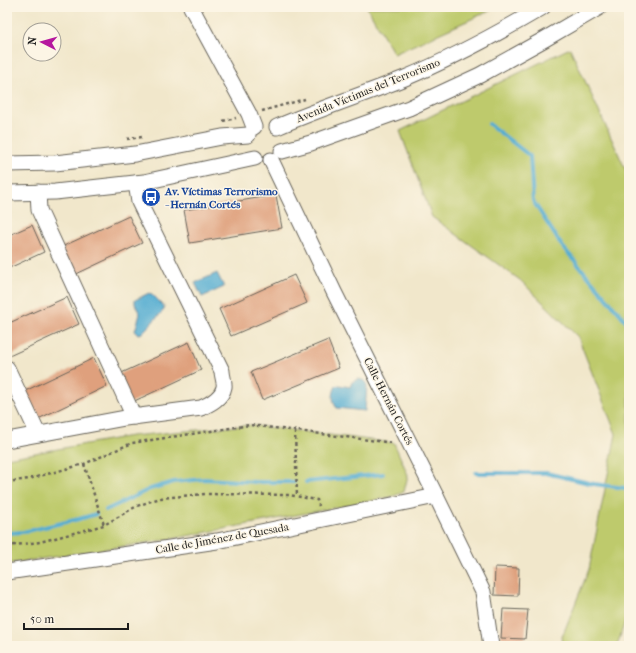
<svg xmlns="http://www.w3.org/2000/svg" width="636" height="653" font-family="'IM FELL French Canon',serif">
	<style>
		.green { fill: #beca6c; stroke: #6d7344 }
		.water { fill: #55add2; stroke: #386477 }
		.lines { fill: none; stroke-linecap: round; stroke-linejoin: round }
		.stream { stroke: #55add2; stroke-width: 4 }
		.building { fill: #dfa07d }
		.minor-casing { stroke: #676359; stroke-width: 17 }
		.path { stroke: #676359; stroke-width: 2.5; stroke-dasharray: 3 3; stroke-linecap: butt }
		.minor { stroke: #fff; stroke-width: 15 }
		.labels { text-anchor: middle; stroke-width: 3; stroke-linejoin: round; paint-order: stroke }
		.street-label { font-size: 11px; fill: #1c1c1c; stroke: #fcf5e5 }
		.transit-label { font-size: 11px; font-weight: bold; fill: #164399; stroke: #fcf5e5; text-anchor: start }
	</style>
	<rect width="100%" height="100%" fill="#fcf5e5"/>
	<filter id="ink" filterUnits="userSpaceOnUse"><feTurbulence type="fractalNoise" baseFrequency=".025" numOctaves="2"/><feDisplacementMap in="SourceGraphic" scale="8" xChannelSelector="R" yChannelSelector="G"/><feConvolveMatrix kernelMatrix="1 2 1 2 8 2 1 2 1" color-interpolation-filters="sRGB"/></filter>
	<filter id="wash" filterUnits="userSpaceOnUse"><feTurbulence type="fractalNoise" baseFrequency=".012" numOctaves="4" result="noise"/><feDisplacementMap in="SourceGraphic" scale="16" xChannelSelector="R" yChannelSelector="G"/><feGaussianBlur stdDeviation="0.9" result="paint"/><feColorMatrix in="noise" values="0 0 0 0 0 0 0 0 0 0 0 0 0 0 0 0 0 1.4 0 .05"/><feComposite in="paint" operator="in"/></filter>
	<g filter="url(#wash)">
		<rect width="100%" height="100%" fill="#f1e7cb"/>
		<g class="green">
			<path d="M367,7H498L394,54Z"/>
			<path d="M570,48L629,177V609L617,646H560L562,637L589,569L616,434L578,337L520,280L432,217L400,131Z"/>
			<path d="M250,425L394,443L408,475L404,492L391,497L171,539L7,564V458L131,436Z"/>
		</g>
		<g class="water">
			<path d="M217,273L224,287L202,297L195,283Z"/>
			<path d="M149,293L152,294L164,306V310L142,333L138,334L135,331L140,314L135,304V300Z"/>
			<path d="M358,379C363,380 365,380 367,386L365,411L337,408C332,403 332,393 336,386L339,385L350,387L352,382Z"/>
		</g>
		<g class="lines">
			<g class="stream">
				<path d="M489,124L530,156L533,201L562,246L627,322L629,374"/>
				<path d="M476,473H546L594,484L625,488L629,487"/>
				<path d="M306,482L383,474"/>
				<path d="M106,510L150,489L174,482L204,479L256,482H294"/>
				<path d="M7,533L23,532L79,519L96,514"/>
			</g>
		</g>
		<g id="blocks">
			<g class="building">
				<path d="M276,195L282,228L190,243L184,210Z"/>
				<path d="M129,216L142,243L70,277L57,249Z"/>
				<path d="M32,225L44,252L7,269V236Z"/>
				<path d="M294,275L307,303L231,336L219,309Z"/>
				<path d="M67,297L79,324L7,357V324Z"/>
				<path d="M328,340L339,368L262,400L251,372Z"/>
				<path d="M189,342L201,370L128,404L115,376Z"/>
				<path d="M94,358L107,386L36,420L23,392Z"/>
				<path d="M7,386L14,399L7,403Z"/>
				<path d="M495,567L519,568L518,596L494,595Z"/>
				<path d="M503,609L528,610L525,639L501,638Z"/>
			</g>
		</g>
	</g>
	<g filter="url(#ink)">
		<use href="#blocks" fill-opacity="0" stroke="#676359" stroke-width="1"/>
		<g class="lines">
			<g class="minor-casing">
				<g id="minor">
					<path d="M191,7L249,114L254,127"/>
					<path d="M277,127C319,109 362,95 405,78C453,58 499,33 543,7"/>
					<path d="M282,151L311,143L409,108L480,75L545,39L600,7"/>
					<path d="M271,160L334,292L436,496L483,592L491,646"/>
					<path d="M7,164L55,163L135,154L222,137L248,135"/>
					<path d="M38,192L39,210L134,417"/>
					<path d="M7,193L55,192L144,182L255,158"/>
					<path d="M7,368L38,434"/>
					<path d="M7,440L125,418L201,408C210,404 222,398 224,387C225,383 222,376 222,371L139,202L136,183"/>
					<path d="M7,572L217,541L436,496"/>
				</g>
			</g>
			<g class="path">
				<path d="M262,111L305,99"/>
				<path d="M223,121L236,118"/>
				<path d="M127,139L142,137"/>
				<path d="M295,431L297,497"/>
				<path d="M84,464L104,525"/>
				<path d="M7,482L29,479L84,464L132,443L250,425L393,443"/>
				<path d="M7,546L40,542L104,525L137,506L160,498L205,494L289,495L317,500L319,506"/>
			</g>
			<use href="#minor" class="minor"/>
		</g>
	</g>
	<defs>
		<g id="bus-disc" transform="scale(1)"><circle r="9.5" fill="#1a4fb4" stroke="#fcf5e5"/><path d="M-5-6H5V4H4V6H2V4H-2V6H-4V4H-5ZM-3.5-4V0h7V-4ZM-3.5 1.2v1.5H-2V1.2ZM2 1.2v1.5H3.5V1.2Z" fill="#fff"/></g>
	</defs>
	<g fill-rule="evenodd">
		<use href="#bus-disc" x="151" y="197"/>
	</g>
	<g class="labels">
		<g class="street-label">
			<text transform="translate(368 90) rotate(-22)" y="4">Avenida Víctimas del Terrorismo</text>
			<text transform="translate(389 401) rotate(63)" y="4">Calle Hernán Cortés</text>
			<text transform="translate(222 538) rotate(-10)" y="4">Calle de Jiménez de Quesada</text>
		</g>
		<g class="transit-label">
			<text x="165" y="195">Av. Víctimas Terrorismo<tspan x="165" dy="13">- Hernán Cortés</tspan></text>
		</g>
	</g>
	<rect width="636" height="653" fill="none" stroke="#fcf5e5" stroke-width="24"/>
	<g transform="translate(42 42) rotate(276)"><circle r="19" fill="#fcf5e5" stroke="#a29e95"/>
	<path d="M0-3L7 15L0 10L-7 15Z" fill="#b5179e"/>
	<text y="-6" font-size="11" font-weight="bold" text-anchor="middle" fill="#1c1c1c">N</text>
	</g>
	<path d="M24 623v6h104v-6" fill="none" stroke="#1c1c1c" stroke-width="2"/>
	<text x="30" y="623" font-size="12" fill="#1c1c1c" stroke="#fcf5e5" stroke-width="3" paint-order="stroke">50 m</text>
</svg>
